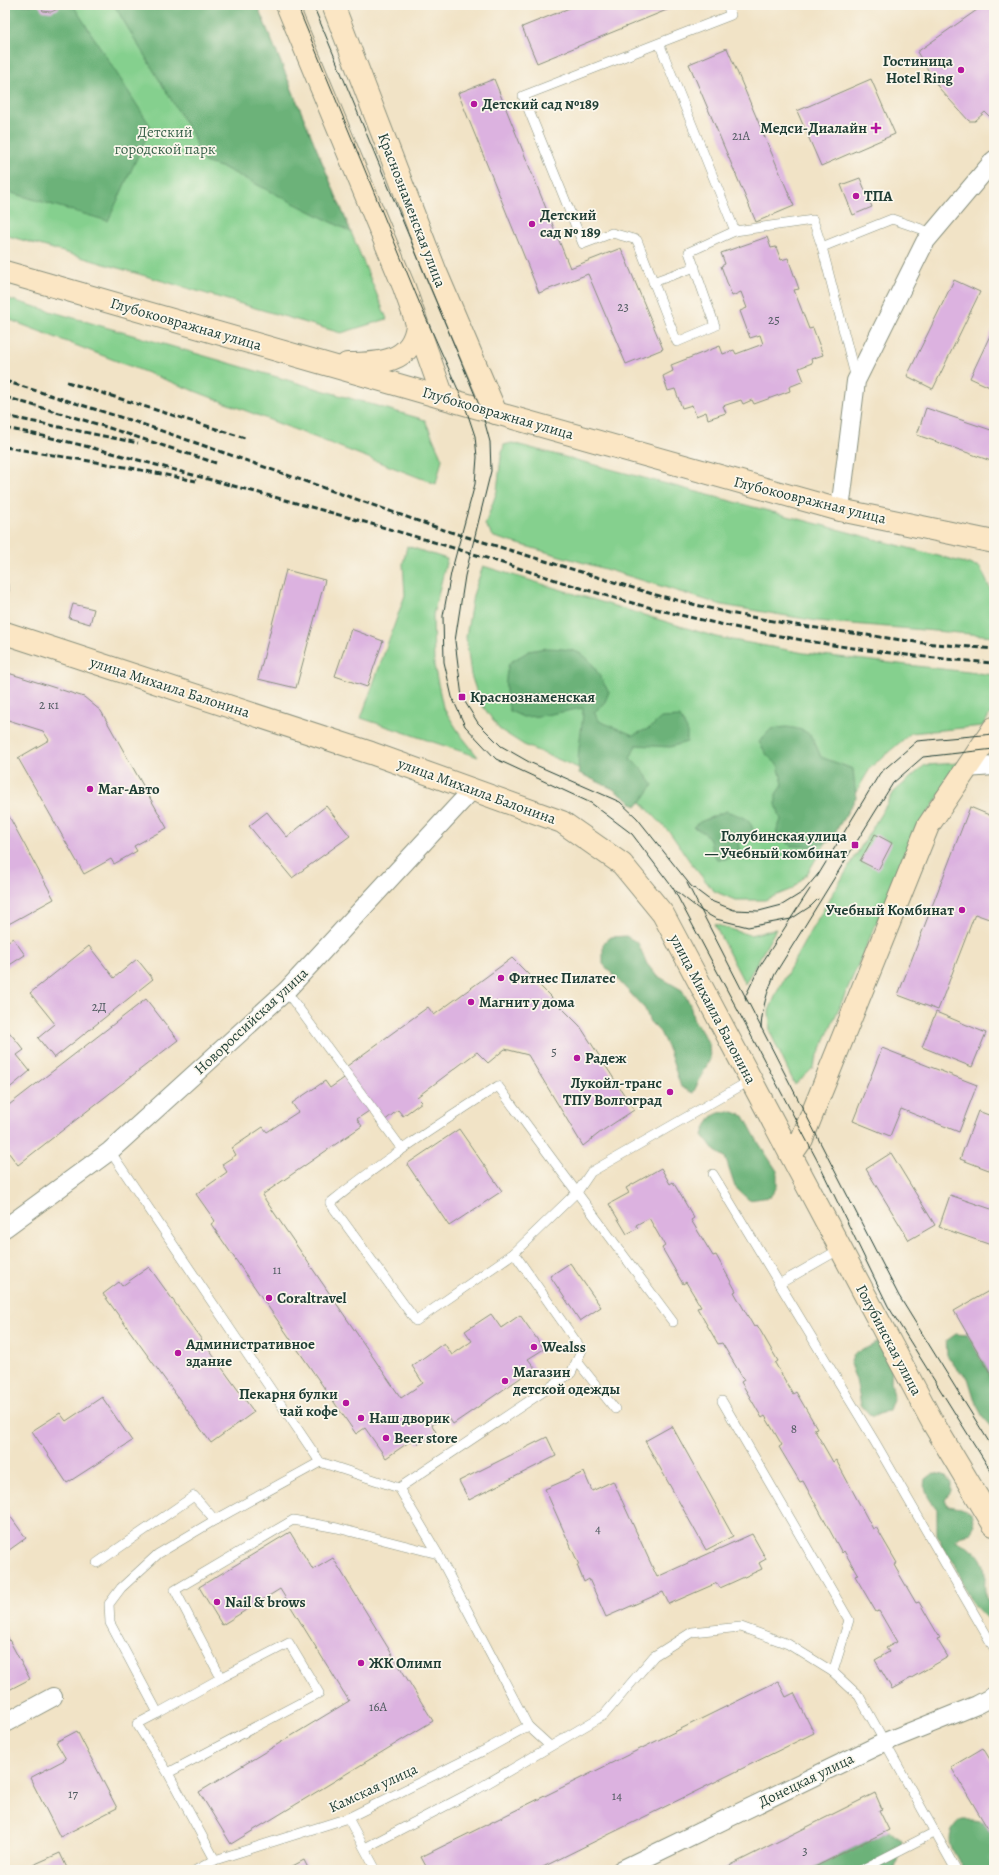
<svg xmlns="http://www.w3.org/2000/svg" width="999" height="1875" font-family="Alegreya,serif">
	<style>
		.green { fill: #85d08e; stroke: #528661 }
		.forest { fill: #6cb279; stroke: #467856 }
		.building { fill: #dcb2e0 }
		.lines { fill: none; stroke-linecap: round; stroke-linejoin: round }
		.service-casing { stroke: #88907d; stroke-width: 10 }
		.minor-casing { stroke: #88907d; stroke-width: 20 }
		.secondary-casing { stroke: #88907d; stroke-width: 24 }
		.service { stroke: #fff; stroke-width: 9 }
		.minor { stroke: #fff; stroke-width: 18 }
		.secondary { stroke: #fbe6c4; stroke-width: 22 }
		.tram { stroke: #1f3d34; stroke-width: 1 }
		.rail { stroke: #1f3d34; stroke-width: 3; stroke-dasharray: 6 3; stroke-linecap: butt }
		.poi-dot { fill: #b5179e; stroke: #fbf7ec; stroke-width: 1.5 }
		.labels { text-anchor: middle; stroke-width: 3.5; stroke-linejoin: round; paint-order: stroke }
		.number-label { font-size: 13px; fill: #4e5a5f }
		.poi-label { font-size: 15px; font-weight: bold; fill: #1f3d34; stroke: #fbf7ec; text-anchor: start }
		.park-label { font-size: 15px; fill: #38624a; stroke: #fbf7ec }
		.street-label { font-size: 15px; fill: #1f3d34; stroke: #fbf7ec }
	</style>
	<rect width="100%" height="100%" fill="#fbf7ec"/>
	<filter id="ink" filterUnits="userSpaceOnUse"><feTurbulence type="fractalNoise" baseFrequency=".025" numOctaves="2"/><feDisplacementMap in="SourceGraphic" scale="8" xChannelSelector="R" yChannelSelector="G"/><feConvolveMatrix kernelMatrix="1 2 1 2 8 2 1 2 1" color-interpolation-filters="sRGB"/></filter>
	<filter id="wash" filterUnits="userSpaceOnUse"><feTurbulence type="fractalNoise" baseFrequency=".012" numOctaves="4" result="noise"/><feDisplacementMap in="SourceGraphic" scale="16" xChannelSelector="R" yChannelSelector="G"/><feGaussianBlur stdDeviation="0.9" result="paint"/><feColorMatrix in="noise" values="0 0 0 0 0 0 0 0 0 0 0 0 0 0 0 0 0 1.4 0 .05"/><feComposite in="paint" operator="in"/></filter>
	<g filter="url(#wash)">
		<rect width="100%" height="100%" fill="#f1e3c6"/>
		<g class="green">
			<path d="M5,5H257L387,319L341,333L5,235Z"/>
			<path d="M5,298L425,420L442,459L436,484L5,318Z"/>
			<path d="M512,443L980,567L994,597V636L817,621L722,605L612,571L494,537L485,525L497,491L501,457L504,445Z"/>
			<path d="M407,546L447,559L433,615L434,665L443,707L460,734L478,757L361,718L405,595L403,564Z"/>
			<path d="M483,566L716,637L804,653L994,675V707L983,726L911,733L871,767L807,874L792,889L765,900H735L714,891L693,866L671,834L641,802L607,780L524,745L499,729L480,702L471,675L466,637L473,595Z"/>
			<path d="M960,763L919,827L812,1069L795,1085L770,1032L769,1011L777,992L811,930L894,792L925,765Z"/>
			<path d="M714,924L750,935L776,929L745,984Z"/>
		</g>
		<g class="forest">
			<path d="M5,5H73L151,127L108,221L5,191Z"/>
			<path d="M114,5H257L351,232L224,168L204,162L192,134Z"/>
			<path d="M545,648C590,649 587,656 609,692L604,704L594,712L599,721L633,735L650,728L661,718L680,717L687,730V742L670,747L636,745L630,759L640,767L653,785L641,802L636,806L613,789L579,773C576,750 583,730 583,708L540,716L523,717L510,711C505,693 504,681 509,663L529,651Z"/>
			<path d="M786,727C811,730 811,734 821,757L853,769L856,798L829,842L813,846H791L776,832L781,820L776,804V794L783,784L778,765L767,755L759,742L771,729Z"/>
			<path d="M726,811C740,816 755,819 753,836L745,835L738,843L740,853L727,859H717C705,842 718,838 693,827L700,822Z"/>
			<path d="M626,936L638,943L647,964L656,975L682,990L690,1004L693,1018L709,1044L710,1059L693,1093L681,1087L669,1051L660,1032L650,1022L645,1009L603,964V944L611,937Z"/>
			<path d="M730,1111L744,1116L758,1142L777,1171V1187L770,1197L749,1200L735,1187L725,1157L715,1151L703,1135C709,1118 711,1113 730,1111Z"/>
			<path d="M956,1334L968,1335L994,1380V1429L983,1417L976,1404L968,1378L957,1369L947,1355L946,1341Z"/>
			<path d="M879,1342L892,1369L891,1381L894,1396L889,1410L872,1417L861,1405L856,1380L850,1364L854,1354Z"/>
			<path d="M934,1473L944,1475L951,1483V1491L945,1499L948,1506L961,1508L971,1512L974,1525L971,1533L961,1536L955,1541C973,1547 985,1556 985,1576C985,1587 983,1588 988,1600L994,1599V1631L991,1623L971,1602L955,1564L942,1547L937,1534V1509C929,1499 923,1492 926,1479Z"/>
			<path d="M961,1820H975L984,1822L994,1839V1870H964C954,1852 940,1837 961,1820Z"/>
			<path d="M889,1830L902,1842L895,1868L893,1870H809Z"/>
		</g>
		<g id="blocks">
			<g class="building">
				<path d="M38,5H60L58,9L51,12L43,11Z"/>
				<path d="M577,5H679L537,63L522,27Z"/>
				<path d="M984,5H994V121L985,112L975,121H969L939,88L917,52Z"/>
				<path d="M727,48L794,206L756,222L689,64Z"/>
				<path d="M494,79L570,268L621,248L663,349L626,364L588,274L539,293L458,93Z"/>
				<path d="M871,79L895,134L821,166L797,111Z"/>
				<path d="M860,178L872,207L853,215L841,185Z"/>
				<path d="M767,237L771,248L776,247L781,260L788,258L799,289L794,290L809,329L813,328L823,355L811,359L812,363L799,368L804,381L789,387L790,391L754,404L752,400L743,404L741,400L723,406L726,413L708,419L706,412L696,416L692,405L682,408L675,389L668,391L663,376L673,371L671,365L720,346L723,354L734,350L736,354L763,344L760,335L750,338L740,311L747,308L741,292L732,296L721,266L725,264L721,253Z"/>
				<path d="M954,280L980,292L933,389L907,376Z"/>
				<path d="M994,327V389L970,378Z"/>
				<path d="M926,408L994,431V462L917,435Z"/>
				<path d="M286,570L325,580L296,688L258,679Z"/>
				<path d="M73,604L94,609L90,624L69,618Z"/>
				<path d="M351,629L383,641L367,687L335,676Z"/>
				<path d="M5,672L84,697L101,711L167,828L134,846L137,851L114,864L111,859L84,874L18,758L49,740L43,731L5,719Z"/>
				<path d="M326,806L350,836L292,878L249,826L267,812L287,837Z"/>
				<path d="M970,807L994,817V906L989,919L975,914L938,1010L898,995Z"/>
				<path d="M5,809L54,899L5,926Z"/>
				<path d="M875,834L892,843L878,870L860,861Z"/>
				<path d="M13,938L25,955L5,968V943Z"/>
				<path d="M89,946L114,978L137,959L153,979L54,1058L38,1038L55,1024L30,993Z"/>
				<path d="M512,958L580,1026L634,1110L602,1131L583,1146L528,1055L505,1049L488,1063L477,1052L417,1097L422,1102L403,1116L398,1110L383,1122L343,1069L428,1007L434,1015Z"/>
				<path d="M146,999L178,1040L18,1165L5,1148V1108Z"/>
				<path d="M936,1012L986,1033L972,1067L922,1047Z"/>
				<path d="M5,1027L24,1050L17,1055L30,1071L6,1091Z"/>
				<path d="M882,1048L977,1085L959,1132L901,1109L890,1136L853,1121Z"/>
				<path d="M347,1076L372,1109L357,1119L362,1126L262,1195L401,1398L423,1383L412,1366L444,1343L452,1355L472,1341L465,1331L491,1314L501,1328L520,1315L544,1349L528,1359L535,1368L453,1424L447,1415L432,1425L436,1432L418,1444L415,1438L386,1458L365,1428L356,1434L211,1224L215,1221L196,1194L227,1172L222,1164L236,1155L232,1148L263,1127L267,1132L298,1112L292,1103L325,1081L330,1088Z"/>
				<path d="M978,1111L994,1117V1172L960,1159Z"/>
				<path d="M459,1129L502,1191L449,1226L407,1164Z"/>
				<path d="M891,1153L935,1225L909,1240L866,1169Z"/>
				<path d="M661,1168L670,1184L673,1182L694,1218L691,1220L713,1256L716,1255L736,1291L734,1292L754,1327L757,1325L778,1361L775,1363L793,1394L796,1392L817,1428L814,1429L833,1462L836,1460L873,1529L876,1527L897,1563L894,1565L916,1603L919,1602L940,1638L937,1639L948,1657L892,1689L875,1660L889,1652L886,1648L897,1642L879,1611L876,1612L855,1576L858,1575L844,1551L842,1553L803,1481L800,1482L779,1447L782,1445L765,1416L762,1418L741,1382L744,1380L722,1343L718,1344L697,1308L701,1307L686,1282L683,1284L662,1248L665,1246L649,1218L636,1225L638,1228L627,1234L609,1204L629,1193L626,1188Z"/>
				<path d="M950,1195L994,1210V1246L939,1227Z"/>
				<path d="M570,1263L601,1307L580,1321L550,1276Z"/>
				<path d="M149,1267L254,1412L211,1443L103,1294L119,1282L122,1286Z"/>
				<path d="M994,1288V1380L954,1311Z"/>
				<path d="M102,1397L132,1441L67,1483L32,1431L60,1413L66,1421Z"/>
				<path d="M672,1426L733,1536L706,1550L645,1441Z"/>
				<path d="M547,1437L556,1456L469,1500L459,1481Z"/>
				<path d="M584,1472L592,1491L613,1481L657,1577L752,1534L766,1559L759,1563L762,1569L720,1588L717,1583L669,1604L663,1592L606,1617L589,1579L584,1582L577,1565H579L545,1489Z"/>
				<path d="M5,1509L26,1538L5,1553Z"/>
				<path d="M290,1532L313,1570L333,1558L433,1721L231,1844L199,1792L349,1701L280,1589L222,1625L199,1587Z"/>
				<path d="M5,1632L30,1679L5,1692Z"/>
				<path d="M778,1681L786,1697L794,1693L814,1733L537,1870H428L421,1857Z"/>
				<path d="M77,1731L117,1808L60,1837L30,1778L66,1759L56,1742Z"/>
				<path d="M983,1748L994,1766V1839L951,1767Z"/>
				<path d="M875,1793L882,1809L879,1810L889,1830L809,1870H721Z"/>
				<path d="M60,1853L68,1870H35L33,1865Z"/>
				<path d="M304,1860L309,1870H285Z"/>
			</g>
		</g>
	</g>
	<g filter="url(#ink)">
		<use href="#blocks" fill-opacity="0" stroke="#88907d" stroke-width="1"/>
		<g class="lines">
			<g class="service-casing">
				<g id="service">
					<path d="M659,43L735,231L689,252L715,326L677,342L637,240L612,233L583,244L523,96L731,15L727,5"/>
					<path d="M735,231L813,220L822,247L892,219L933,233"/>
					<path d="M822,247L856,379"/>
					<path d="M653,282L695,267"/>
					<path d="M5,588V589"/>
					<path d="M286,991L402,1149"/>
					<path d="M110,1151L320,1462L399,1488"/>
					<path d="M713,1174L875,1442L994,1648"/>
					<path d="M514,1253L416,1321L330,1203C383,1160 441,1123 498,1086L673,1322"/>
					<path d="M779,1284L840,1249"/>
					<path d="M577,1361L615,1409"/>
					<path d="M722,1401L849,1620L833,1672L859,1696L956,1870"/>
					<path d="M97,1563L194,1496L215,1520"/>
					<path d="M158,1713L221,1678"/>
					<path d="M550,1746L528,1726L438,1554L399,1488L571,1373L582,1350L514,1253L578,1191L591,1172L751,1080"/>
					<path d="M168,1773L319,1693L289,1643L221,1678L175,1590L293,1520L337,1528L438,1554"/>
					<path d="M348,1818L376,1870"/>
					<path d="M365,1848L476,1790L604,1715L654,1656L692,1632L741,1627L788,1644L833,1672"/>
					<path d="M215,1860L168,1773L137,1724L158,1713L110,1623L109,1604L121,1588L158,1554L215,1520L320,1462"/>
					<path d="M196,1870L215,1860L348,1818L485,1750L528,1726"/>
					<path d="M861,1870L935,1832"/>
				</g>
			</g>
			<g class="minor-casing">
				<g id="minor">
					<path d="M840,510L856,381L925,242L994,160"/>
					<path d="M966,768L994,766"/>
					<path d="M5,1228L110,1151L286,991L473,789"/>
					<path d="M5,1723L53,1697"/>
					<path d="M621,1870L885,1742L977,1705L994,1696"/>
				</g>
			</g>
			<g class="secondary-casing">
				<g id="secondary">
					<path d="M287,5L404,287L443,397"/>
					<path d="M333,5L435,270L496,413"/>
					<path d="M5,272L496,413L840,510L994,542"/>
					<path d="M347,364C378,364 413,363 417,325"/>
					<path d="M5,633L371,753L562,822L622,864L663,914L933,1423L994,1525"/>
					<path d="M790,1152L795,1149L802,1139L928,826L994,728"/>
				</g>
			</g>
			<use href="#service" class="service"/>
			<use href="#minor" class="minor"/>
			<use href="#secondary" class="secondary"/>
			<g class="tram">
				<path d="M297,5L422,309L464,403L475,436L477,457L475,484L451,573L443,616L444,662L452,697L465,726L496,759L591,803L632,834L673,888L817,1160L888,1306L994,1476"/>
				<path d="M313,5L482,412L490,442L491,471L465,576L455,641L462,697L478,723L501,746L529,762L620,802L637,818L691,886L711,901L734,910L759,911L782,905L803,892L819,873"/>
				<path d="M817,877L880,773L917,741L994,734"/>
				<path d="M687,883L899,1296L994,1450"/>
				<path d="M676,891L700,910L716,919L748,927L791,919L811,906L818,899"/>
				<path d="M746,1001L745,997L760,966L810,889"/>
				<path d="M761,1028C762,1008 767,992 775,974L893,783L923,757L994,749"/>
			</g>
			<g class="rail">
				<path d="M5,381L142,424L441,529L656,595L729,613L795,625L923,643L994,649"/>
				<path d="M67,382L245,438"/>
				<path d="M5,397L97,424L216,463"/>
				<path d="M5,416L138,443"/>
				<path d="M5,428C72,441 138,460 204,478C289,501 375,524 460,550C525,569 590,593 656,609C767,637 879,655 994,663"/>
				<path d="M5,447L131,468L196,481"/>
			</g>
		</g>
	</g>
	<g class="poi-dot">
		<circle cx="961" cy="70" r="4"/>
		<circle cx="474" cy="104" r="4"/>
		<path d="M874 122h4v4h4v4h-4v4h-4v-4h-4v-4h4z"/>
		<circle cx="856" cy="196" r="4"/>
		<circle cx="532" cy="224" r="4"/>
		<rect x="458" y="693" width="8" height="8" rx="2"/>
		<circle cx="90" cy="789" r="4"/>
		<rect x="851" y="841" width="8" height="8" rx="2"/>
		<circle cx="962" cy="910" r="4"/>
		<circle cx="501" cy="978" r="4"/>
		<circle cx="471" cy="1002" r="4"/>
		<circle cx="577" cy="1058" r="4"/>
		<circle cx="670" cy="1092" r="4"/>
		<circle cx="269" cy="1298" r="4"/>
		<circle cx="534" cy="1347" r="4"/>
		<circle cx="178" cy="1353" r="4"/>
		<circle cx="505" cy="1381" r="4"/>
		<circle cx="346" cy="1403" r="4"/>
		<circle cx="361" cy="1418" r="4"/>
		<circle cx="386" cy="1438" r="4"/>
		<circle cx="217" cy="1602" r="4"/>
		<circle cx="361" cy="1663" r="4"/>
	</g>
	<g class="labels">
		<g class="number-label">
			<text x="741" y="140">21А</text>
			<text x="623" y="311">23</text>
			<text x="774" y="324">25</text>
			<text x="49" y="709">2 к1</text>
			<text x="99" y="1011">2Д</text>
			<text x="554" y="1056">5</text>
			<text x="277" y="1274">11</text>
			<text x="794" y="1433">8</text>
			<text x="598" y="1533">4</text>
			<text x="378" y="1711">16А</text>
			<text x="73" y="1798">17</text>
			<text x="617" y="1800">14</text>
			<text x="805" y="1855">3</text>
		</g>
		<g class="poi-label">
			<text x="953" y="66" text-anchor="end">Гостиница<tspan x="953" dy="17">Hotel Ring</tspan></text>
			<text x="482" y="109">Детский сад №189</text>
			<text x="867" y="133" text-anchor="end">Медси-Диалайн</text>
			<text x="864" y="201">ТПА</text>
			<text x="540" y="220">Детский<tspan x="540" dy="17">сад № 189</tspan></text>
			<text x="470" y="702">Краснознаменская</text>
			<text x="98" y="794">Маг-Авто</text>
			<text x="847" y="841" text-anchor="end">Голубинская улица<tspan x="847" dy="17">— Учебный комбинат</tspan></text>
			<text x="954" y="915" text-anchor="end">Учебный Комбинат</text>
			<text x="509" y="983">Фитнес Пилатес</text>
			<text x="479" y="1007">Магнит у дома</text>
			<text x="585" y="1063">Радеж</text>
			<text x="662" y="1088" text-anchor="end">Лукойл-транс<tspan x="662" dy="17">ТПУ Волгоград</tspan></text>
			<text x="277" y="1303">Coraltravel</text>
			<text x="186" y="1349">Административное<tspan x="186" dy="17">здание</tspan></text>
			<text x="542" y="1352">Wealss</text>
			<text x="513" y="1377">Магазин<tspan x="513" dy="17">детской одежды</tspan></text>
			<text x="338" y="1399" text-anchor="end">Пекарня булки<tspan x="338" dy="17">чай кофе</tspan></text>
			<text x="369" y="1423">Наш дворик</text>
			<text x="394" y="1443">Beer store</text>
			<text x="225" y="1607">Nail &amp; brows</text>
			<text x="369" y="1668">ЖК Олимп</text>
		</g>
		<g class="park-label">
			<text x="165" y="137">Детский<tspan x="165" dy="17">городской парк</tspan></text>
		</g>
		<g class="street-label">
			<text transform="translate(412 210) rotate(69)" y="5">Краснознаменская улица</text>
			<text transform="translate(186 324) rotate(16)" y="5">Глубокоовражная улица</text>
			<text transform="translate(498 413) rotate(16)" y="5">Глубокоовражная улица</text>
			<text transform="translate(810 500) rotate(14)" y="5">Глубокоовражная улица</text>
			<text transform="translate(170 687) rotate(18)" y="5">улица Михаила Балонина</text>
			<text transform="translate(477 791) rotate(20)" y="5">улица Михаила Балонина</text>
			<text transform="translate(713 1009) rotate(62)" y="5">улица Михаила Балонина</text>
			<text transform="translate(251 1021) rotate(-43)" y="5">Новороссийская улица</text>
			<text transform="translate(889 1340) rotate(62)" y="5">Голубинская улица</text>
			<text transform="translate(806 1780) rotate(-26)" y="5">Донецкая улица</text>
			<text transform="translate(373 1788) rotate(-25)" y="5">Камская улица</text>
		</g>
	</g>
	<rect width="999" height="1875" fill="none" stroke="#fbf7ec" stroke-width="20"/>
</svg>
